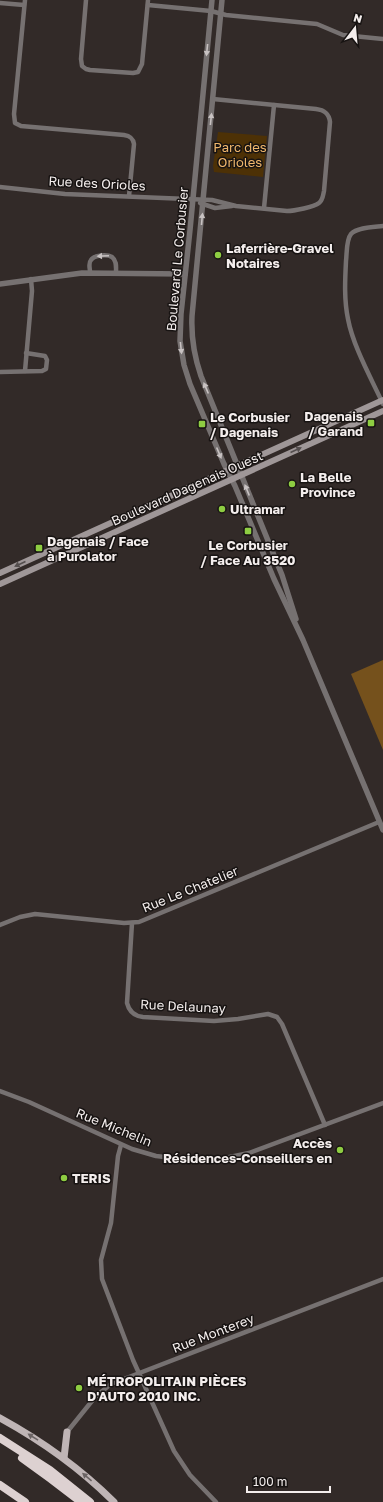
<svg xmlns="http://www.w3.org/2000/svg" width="383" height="1502" font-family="'Golos Text',sans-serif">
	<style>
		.green { fill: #4d3106 }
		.forest { fill: #75511c }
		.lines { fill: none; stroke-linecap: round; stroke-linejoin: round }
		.minor { stroke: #767171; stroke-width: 4.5 }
		.tertiary { stroke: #767171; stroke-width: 5.5 }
		.secondary { stroke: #9f9798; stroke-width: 6 }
		.primary { stroke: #bfb5b6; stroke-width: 7 }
		.motorway { stroke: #ddd1d1; stroke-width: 8 }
		.oneway { fill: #c8c2c2 }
		.oneway2 { fill: #544e4e }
		.oneway3 { fill: #6b6464 }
		.poi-dot { fill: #8ecd42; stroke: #171312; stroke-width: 1.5 }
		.labels { text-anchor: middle; stroke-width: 3; stroke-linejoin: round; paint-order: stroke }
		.park-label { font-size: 13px; fill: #f0b76c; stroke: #171312 }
		.street-label { font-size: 13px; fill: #f4eeed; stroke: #171312 }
		.poi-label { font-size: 13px; font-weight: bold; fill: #f4eeed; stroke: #171312; text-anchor: start }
	</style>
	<rect width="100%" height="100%" fill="#322a28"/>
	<path class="green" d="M218,132L267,136L263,177L214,172L213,166Z"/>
	<path class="forest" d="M383,660V750L351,674Z"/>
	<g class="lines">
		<g class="minor">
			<path d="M25,0L14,114L15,123L21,126L124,135C130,136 133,138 134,144L129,196"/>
			<path d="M86,0L81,59L82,66L86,69L90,70L133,73L138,72L142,64L148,0"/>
			<path d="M0,3L24,5"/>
			<path d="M148,5L211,11L226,15L317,24L343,35L383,39"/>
			<path d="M0,187L65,194L212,200L236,206L287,211C294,211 314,207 319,203C323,200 323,195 324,191L330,122C329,113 324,110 316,109L213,99"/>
			<path d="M200,203L215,208L232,206"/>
			<path d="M264,208L274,105"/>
			<path d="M383,226C374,227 357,227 351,234C346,240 347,253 346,261C345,280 344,300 348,319C353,346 371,378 383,404"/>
			<path d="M90,272C90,268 88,263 91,260C94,255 107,254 112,257C117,261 116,267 116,272"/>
			<path d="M25,371L32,291L31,279"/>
			<path d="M0,372L42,371L46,369L47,360L45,356L26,353"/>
			<path d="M132,923L127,1003C129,1011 134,1016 143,1017L214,1021L238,1019L268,1014L277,1017L282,1024L325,1125"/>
			<path d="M0,925L20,917L35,914L124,923L139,922L379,822"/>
			<path d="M0,1091L29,1102L132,1149L156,1156L191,1160L220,1159L249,1153L383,1103"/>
			<path d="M121,1145L118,1156L111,1223L101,1260L102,1279L133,1360L174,1451L190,1475L216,1502"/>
			<path d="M67,1432L96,1396L111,1384L383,1279"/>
		</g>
		<g class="tertiary">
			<path d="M212,0L190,230L181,314L180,341L184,365L190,384L224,464L235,486L274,579L303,640L383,830"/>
			<path d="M222,0L192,316C191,338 194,356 201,376L282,575L296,619"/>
			<path d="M0,284L82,273L185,274"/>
		</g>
		<g class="secondary">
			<path d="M0,573L383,400"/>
			<path d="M0,584L383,411"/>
		</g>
		<g class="primary">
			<path d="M0,1418C42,1441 80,1468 114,1502"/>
			<path d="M64,1458L67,1432"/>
		</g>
		<g class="motorway">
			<path d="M0,1438L50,1470L90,1502"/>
			<path d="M22,1458L51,1479L81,1502"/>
			<path d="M0,1485L25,1502"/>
		</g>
	</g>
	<defs><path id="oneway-solid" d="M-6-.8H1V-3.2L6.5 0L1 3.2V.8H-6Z"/></defs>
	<g class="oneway">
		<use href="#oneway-solid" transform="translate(207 50) rotate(96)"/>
		<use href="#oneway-solid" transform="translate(211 119) rotate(-84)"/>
		<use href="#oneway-solid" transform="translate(202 219) rotate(-85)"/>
		<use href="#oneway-solid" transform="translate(103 256) rotate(178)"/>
		<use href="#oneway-solid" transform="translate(181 348) rotate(84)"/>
		<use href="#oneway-solid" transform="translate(206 388) rotate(-113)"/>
		<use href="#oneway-solid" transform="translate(219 453) rotate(67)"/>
		<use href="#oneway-solid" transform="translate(247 490) rotate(-112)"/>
	</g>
	<g class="oneway2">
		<use href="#oneway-solid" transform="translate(296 450) rotate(-24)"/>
		<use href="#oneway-solid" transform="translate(20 564) rotate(156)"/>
	</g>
	<g class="oneway3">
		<use href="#oneway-solid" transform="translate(33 1437) rotate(-148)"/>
		<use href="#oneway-solid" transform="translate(87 1477) rotate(-140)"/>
	</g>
	<g class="poi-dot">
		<circle cx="218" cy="255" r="4"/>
		<rect x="367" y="419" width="8" height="8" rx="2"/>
		<rect x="198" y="420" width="8" height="8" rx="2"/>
		<circle cx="292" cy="484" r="4"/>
		<circle cx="222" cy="509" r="4"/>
		<rect x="244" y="527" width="8" height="8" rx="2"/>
		<rect x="35" y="544" width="8" height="8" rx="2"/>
		<circle cx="340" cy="1150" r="4"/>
		<circle cx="64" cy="1178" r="4"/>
		<circle cx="79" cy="1388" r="4"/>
	</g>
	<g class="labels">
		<g class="park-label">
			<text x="240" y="152">Parc des<tspan x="240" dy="15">Orioles</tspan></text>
		</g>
		<g class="street-label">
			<text transform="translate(97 183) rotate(3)" y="5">Rue des Orioles</text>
			<text transform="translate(177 259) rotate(-85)" y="5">Boulevard Le Corbusier</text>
			<text transform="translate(187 488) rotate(-24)" y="5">Boulevard Dagenais Ouest</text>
			<text transform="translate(190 889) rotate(-22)" y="5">Rue Le Chatelier</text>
			<text transform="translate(183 1006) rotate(3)" y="5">Rue Delaunay</text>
			<text transform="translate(114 1127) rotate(22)" y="5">Rue Michelin</text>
			<text transform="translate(213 1333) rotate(-21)" y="5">Rue Monterey</text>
		</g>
		<g class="poi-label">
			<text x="226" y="253">Laferrière-Gravel<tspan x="226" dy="15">Notaires</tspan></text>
			<text x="363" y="421" text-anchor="end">Dagenais<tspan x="363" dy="15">/ Garand</tspan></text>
			<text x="210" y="422">Le Corbusier<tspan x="210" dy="15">/ Dagenais</tspan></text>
			<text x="300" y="482">La Belle<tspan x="300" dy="15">Province</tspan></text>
			<text x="230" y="514">Ultramar</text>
			<text x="47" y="546">Dagenais / Face<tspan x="47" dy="15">à Purolator</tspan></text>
			<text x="248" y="550" text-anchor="middle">Le Corbusier<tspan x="248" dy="15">/ Face Au 3520</tspan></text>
			<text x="332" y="1148" text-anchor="end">Accès<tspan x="332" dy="15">Résidences-Conseillers en</tspan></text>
			<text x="72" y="1183">TERIS</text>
			<text x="87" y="1386">MÉTROPOLITAIN PIÈCES<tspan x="87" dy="15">D'AUTO 2010 INC.</tspan></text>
		</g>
	</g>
	<g transform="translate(355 28) rotate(16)" stroke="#171312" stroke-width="3" paint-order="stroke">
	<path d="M0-3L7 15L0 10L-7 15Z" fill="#f4eeed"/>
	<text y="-6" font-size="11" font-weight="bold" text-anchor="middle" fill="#f4eeed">N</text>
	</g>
	<path d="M247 1486v6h83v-6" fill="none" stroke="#f4eeed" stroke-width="2"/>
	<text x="253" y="1486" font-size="12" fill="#f4eeed" stroke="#171312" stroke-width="3" paint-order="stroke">100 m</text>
</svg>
